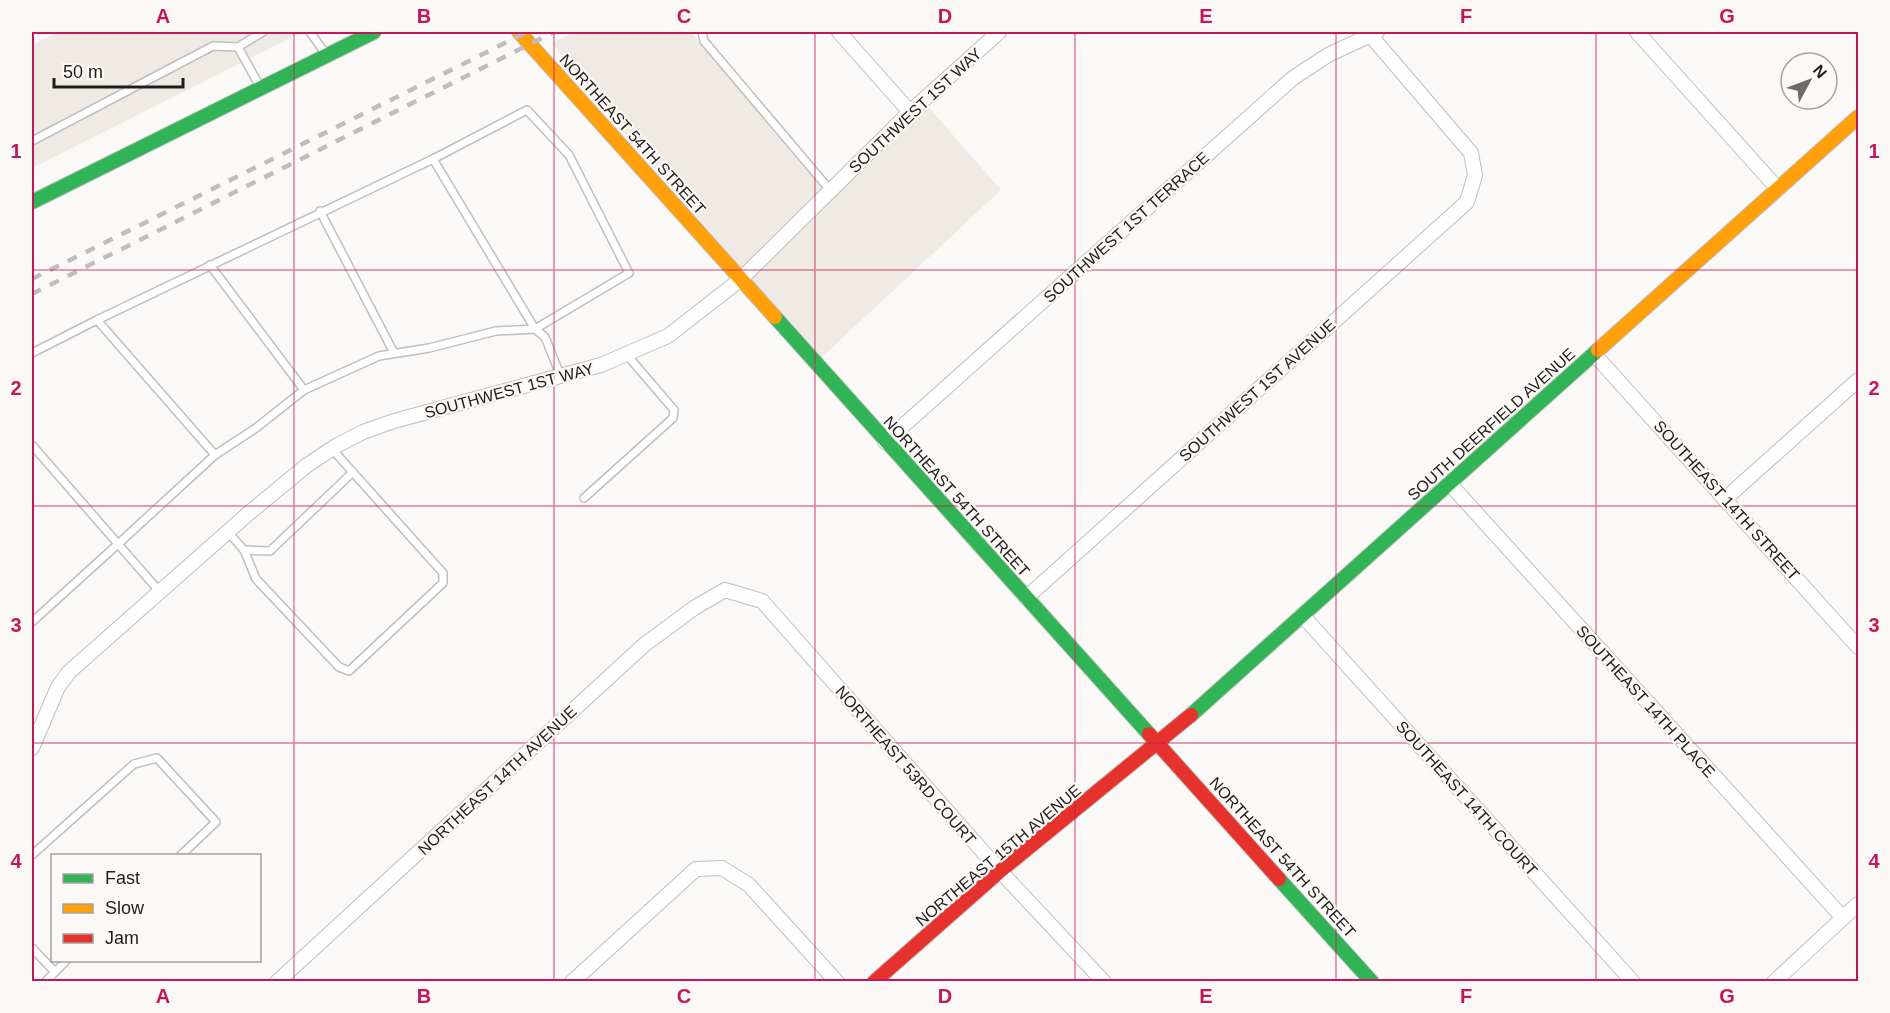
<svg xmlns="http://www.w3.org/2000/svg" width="1890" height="1013" font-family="Helvetica,sans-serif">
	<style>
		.built { fill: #f0eae5 }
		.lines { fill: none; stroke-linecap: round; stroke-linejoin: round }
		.lane-casing { stroke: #c0bfbd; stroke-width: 10 }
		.street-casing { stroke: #c0bfbd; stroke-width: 16 }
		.fast-casing { stroke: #c0bfbd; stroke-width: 16 }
		.slow-casing { stroke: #c0bfbd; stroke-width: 16 }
		.jam-casing { stroke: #c0bfbd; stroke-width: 16 }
		.lane { stroke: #fefefe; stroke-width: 7 }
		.street { stroke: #fefefe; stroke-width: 14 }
		.fast { stroke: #30b455; stroke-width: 14 }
		.slow { stroke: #ff9f0a; stroke-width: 14 }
		.jam { stroke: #e5322d; stroke-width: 14 }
		.rail { stroke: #bfbebd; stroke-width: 4.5; stroke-dasharray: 10 10; stroke-linecap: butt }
		.grid { fill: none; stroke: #c2185b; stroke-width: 1.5; stroke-opacity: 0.55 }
		.labels { text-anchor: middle; stroke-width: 4.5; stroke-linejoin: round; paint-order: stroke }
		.street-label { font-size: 16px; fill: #1f1e1d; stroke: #fcf8f6 }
		.neatline { fill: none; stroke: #c2185b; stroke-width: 2 }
		.grid-label { font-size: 20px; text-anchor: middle; font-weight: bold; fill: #c2185b }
	</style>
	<rect width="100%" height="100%" fill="#fbf9f7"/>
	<g class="built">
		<path d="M59,32H303L32,168V45Z"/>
		<path d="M575,32H691L835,195L926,104L1001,190L821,358L635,146L552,43Z"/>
	</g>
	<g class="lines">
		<g class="lane-casing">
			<g id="lane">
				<path d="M310,32L325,53"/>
				<path d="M702,32L704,41L830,190"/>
				<path d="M260,87L238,47L263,32"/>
				<path d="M32,141L213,46L238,47"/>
				<path d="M320,211L394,353"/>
				<path d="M210,265L304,390"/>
				<path d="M97,320L433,159L527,110L569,155L629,273L535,329L545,337L561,377"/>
				<path d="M32,353L97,320L215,455L118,544L160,592"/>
				<path d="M32,445L118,544L32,622"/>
				<path d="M215,455L256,428L304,390L379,356L429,348L496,331L535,329L433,159"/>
				<path d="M584,498L673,418L674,410L627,355"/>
				<path d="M228,532L244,550L256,579L339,667L349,671L443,583V573L332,449"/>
				<path d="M244,550L270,551L353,472"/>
				<path d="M32,855L134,764L157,758L216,822L180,856"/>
				<path d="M32,948L55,972"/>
				<path d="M45,982L67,960"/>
			</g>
		</g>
		<g class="street-casing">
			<g id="street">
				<path d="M839,32L910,112"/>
				<path d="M1637,32L1778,189"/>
				<path d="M1594,354L1858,647"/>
				<path d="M885,442L1293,78L1328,55L1377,32"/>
				<path d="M1449,483L1843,918"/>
				<path d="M1726,498L1858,380"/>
				<path d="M1026,598L1467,202L1475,175L1471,153L1371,36"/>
				<path d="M1302,615L1633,982"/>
				<path d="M32,748L58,687L69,672L249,513L306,466L336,446L363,432L394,421L601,365L668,336L741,279L910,112L999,32"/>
				<path d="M277,982L644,645L694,608L725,590L762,601L1000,871L1104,982"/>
				<path d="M572,982L696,869L722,868L749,885L837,982"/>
				<path d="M1774,982L1858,904"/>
			</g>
		</g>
		<g class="fast-casing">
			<g id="fast">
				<path d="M32,202L374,32"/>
				<path d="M775,317L1149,734"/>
				<path d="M1191,715L1598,350"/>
				<path d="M1279,879L1372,982"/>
			</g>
		</g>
		<g class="slow-casing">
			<g id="slow">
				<path d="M519,32L775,317"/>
				<path d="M1598,350L1858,117"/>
			</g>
		</g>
		<g class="jam-casing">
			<g id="jam">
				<path d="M1149,734L1279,879"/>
				<path d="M874,982L1000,871L1191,715"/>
			</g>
		</g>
		<use href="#lane" class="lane"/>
		<use href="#street" class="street"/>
		<use href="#fast" class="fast"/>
		<use href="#slow" class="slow"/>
		<use href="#jam" class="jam"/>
		<g class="rail">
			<path d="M32,279L527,32"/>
			<path d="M32,294L554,32"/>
		</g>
	</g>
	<path class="grid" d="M294,32V982M554,32V982M815,32V982M1075,32V982M1336,32V982M1596,32V982M32,270H1858M32,506H1858M32,743H1858"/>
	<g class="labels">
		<g class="street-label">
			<text transform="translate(915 110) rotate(-43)" y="6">SOUTHWEST 1ST WAY</text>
			<text transform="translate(633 134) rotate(48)" y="6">NORTHEAST 54TH STREET</text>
			<text transform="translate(1126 227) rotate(-42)" y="6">SOUTHWEST 1ST TERRACE</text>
			<text transform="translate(509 390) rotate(-15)" y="6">SOUTHWEST 1ST WAY</text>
			<text transform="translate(1257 390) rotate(-42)" y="6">SOUTHWEST 1ST AVENUE</text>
			<text transform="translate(1491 424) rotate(-42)" y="6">SOUTH DEERFIELD AVENUE</text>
			<text transform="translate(957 496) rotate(48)" y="6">NORTHEAST 54TH STREET</text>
			<text transform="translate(1727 500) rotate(48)" y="6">SOUTHEAST 14TH STREET</text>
			<text transform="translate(1646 701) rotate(48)" y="6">SOUTHEAST 14TH PLACE</text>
			<text transform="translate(906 765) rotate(49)" y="6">NORTHEAST 53RD COURT</text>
			<text transform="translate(497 780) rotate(-43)" y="6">NORTHEAST 14TH AVENUE</text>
			<text transform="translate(1467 798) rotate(48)" y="6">SOUTHEAST 14TH COURT</text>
			<text transform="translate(998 855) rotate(-40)" y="6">NORTHEAST 15TH AVENUE</text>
			<text transform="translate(1283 857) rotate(48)" y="6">NORTHEAST 54TH STREET</text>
		</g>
	</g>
	<rect width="1890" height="1013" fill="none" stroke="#fcf8f6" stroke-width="66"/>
	<rect x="51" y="854" width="210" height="108" fill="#fcf8f6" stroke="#a4a19f" stroke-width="1.5"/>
	<rect x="63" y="874" width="30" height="9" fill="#30b455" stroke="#a4a19f" stroke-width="1.5"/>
	<text x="105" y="884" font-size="18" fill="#1f1e1d">Fast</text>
	<rect x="63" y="904" width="30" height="9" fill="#ff9f0a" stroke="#a4a19f" stroke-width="1.5"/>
	<text x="105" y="914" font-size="18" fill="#1f1e1d">Slow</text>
	<rect x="63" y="934" width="30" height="9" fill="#e5322d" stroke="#a4a19f" stroke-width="1.5"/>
	<text x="105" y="944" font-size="18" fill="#1f1e1d">Jam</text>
	<g transform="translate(1809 81) rotate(49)"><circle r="28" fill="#fcf8f6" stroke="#a4a19f" stroke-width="1.5"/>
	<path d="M0-4.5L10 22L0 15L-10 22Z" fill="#6c6b69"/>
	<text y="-9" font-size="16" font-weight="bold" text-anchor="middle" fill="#1f1e1d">N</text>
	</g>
	<path d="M54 78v9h129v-9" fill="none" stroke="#1f1e1d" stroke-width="3"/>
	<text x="63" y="78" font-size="18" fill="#1f1e1d" stroke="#fcf8f6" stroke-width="4.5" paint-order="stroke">50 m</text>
	<rect x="33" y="33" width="1824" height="947" class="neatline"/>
	<g class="grid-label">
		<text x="163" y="23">A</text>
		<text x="424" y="23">B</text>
		<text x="684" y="23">C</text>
		<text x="945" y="23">D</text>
		<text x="1206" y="23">E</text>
		<text x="1466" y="23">F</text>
		<text x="1727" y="23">G</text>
		<text x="16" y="158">1</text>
		<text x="1874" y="158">1</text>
		<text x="16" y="395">2</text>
		<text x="1874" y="395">2</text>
		<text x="16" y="632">3</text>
		<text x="1874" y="632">3</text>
		<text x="16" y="868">4</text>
		<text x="1874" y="868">4</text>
		<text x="163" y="1003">A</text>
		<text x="424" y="1003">B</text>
		<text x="684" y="1003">C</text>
		<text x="945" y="1003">D</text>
		<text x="1206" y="1003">E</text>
		<text x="1466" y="1003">F</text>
		<text x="1727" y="1003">G</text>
	</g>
</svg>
